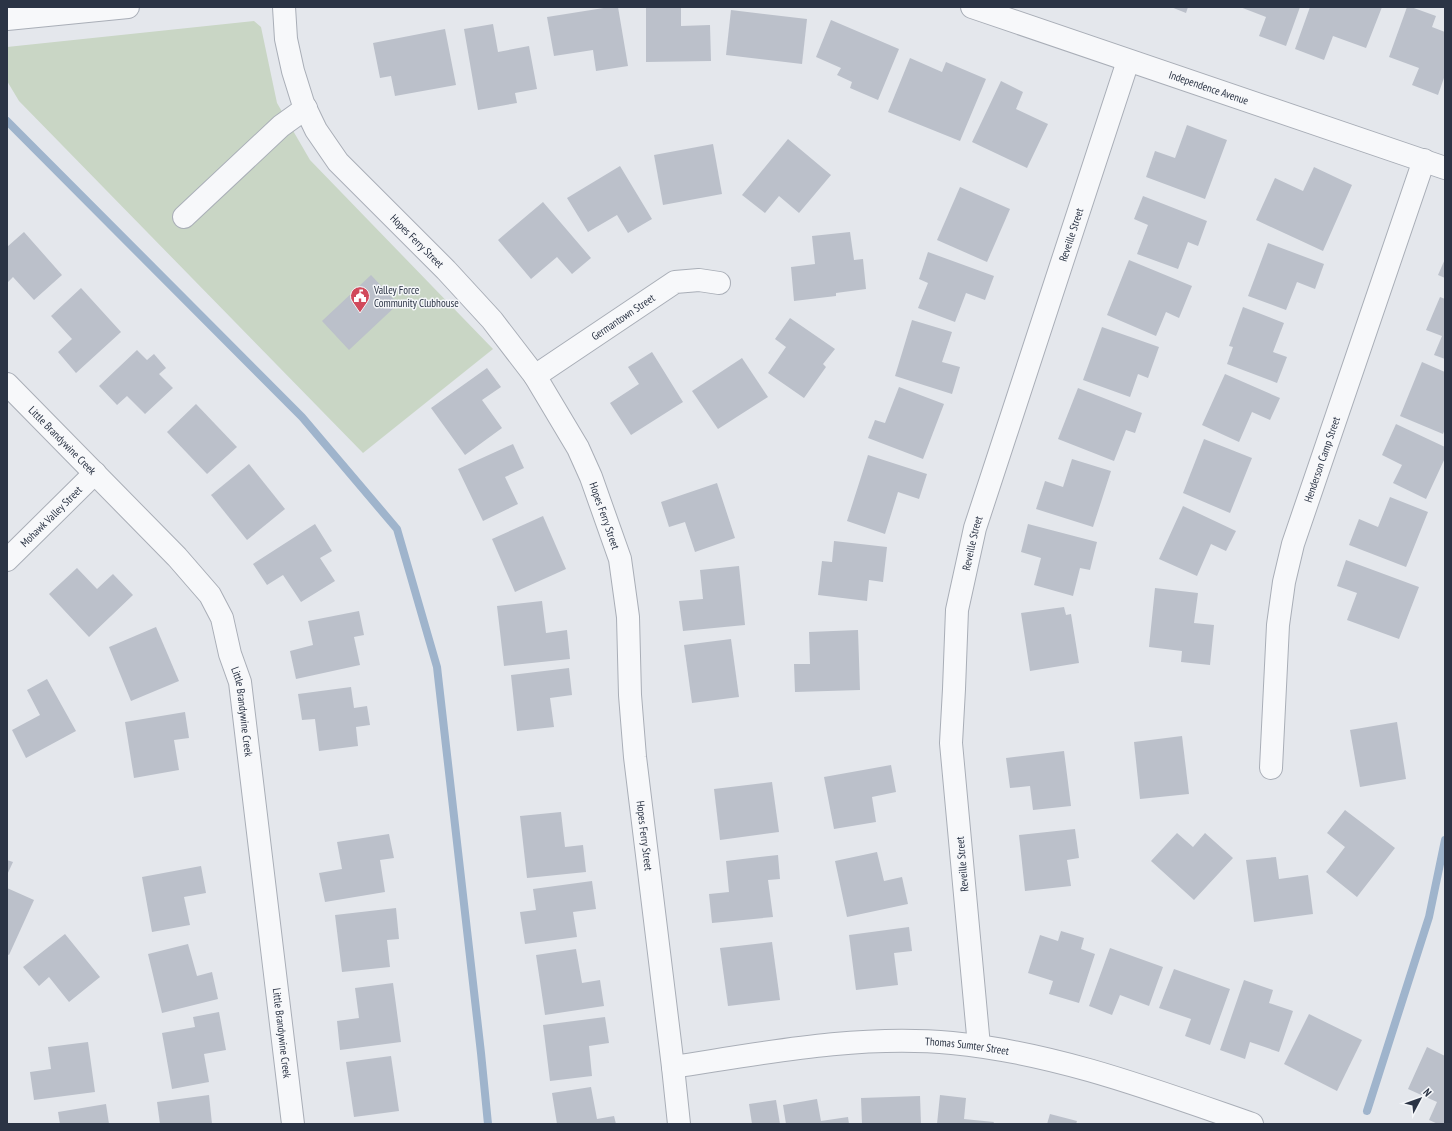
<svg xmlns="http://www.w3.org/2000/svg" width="1452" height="1131" font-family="'PT Sans Narrow',sans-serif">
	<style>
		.green { fill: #c9d6c5 }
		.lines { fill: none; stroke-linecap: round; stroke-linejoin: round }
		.stream { stroke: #9fb4cc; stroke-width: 8 }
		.building { fill: #bbc0ca }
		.minor-casing { stroke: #a9aeb7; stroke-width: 24 }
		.minor { stroke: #f7f8fa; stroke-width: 22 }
		.labels { text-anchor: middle; stroke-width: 3; stroke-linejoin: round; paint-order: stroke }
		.street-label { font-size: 11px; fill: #2b3445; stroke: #f4f6f9 }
		.poi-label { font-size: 11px; fill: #2b3445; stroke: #f4f6f9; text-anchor: start }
	</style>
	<rect width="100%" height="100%" fill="#e4e7ec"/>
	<path class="green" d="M254,21L261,27L277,103L310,160L493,349L363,453L19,101L7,81V47Z"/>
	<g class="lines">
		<g class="stream">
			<path d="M7,121L302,417L397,529L437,667L481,1053L488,1124"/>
			<path d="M1367,1111L1429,917L1445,840"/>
		</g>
	</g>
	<g class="building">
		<path d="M610,7H618L628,66L596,71L593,50L554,56L547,17Z"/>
		<path d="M1171,7H1188L1186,13Z"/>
		<path d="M1240,7H1300L1286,46L1259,36L1266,17Z"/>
		<path d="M1310,7H1382L1366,48L1333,36L1324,60L1295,49Z"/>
		<path d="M1407,7H1411L1436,16L1432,27L1445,32V75L1438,95L1412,85L1419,68L1389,57Z"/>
		<path d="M646,8H681V26L710,25L711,61L646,62Z"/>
		<path d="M731,10L807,19L802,64L726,55Z"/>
		<path d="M831,20L899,49L878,100L850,88L852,82L837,75L841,68L816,57Z"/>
		<path d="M493,24L498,52L529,46L537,89L515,93L517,103L478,110L464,29Z"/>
		<path d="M445,29L456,85L395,96L391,76L380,78L373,43Z"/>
		<path d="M910,58L942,72L946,62L986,79L960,141L888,112Z"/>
		<path d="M1001,81L1023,92L1016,109L1048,124L1027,168L972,142Z"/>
		<path d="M1187,125L1227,140L1205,199L1146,177L1155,151L1175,158Z"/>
		<path d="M788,139L831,175L799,213L779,196L765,213L742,195Z"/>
		<path d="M713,144L722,194L663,205L654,155Z"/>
		<path d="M620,166L652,219L628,233L617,215L588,232L567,198Z"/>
		<path d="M1314,167L1352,185L1323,251L1256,220L1275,178L1303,191Z"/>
		<path d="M960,187L1010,209L987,262L937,240Z"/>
		<path d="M1143,196L1207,221L1198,246L1188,242L1178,269L1137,254L1148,225L1134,219Z"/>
		<path d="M543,202L591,258L572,274L557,257L531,279L498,240Z"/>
		<path d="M24,232L62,275L34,300L13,277L7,283V247Z"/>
		<path d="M850,232L854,260L863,259L866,289L836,293V296L794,301L791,267L815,264L812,236Z"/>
		<path d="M1268,243L1324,264L1315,289L1297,282L1286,310L1248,296Z"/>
		<path d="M928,252L994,276L985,300L966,293L955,322L918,308L928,283L919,279Z"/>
		<path d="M1445,259V278L1438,275Z"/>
		<path d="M1129,260L1192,286L1179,318L1166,312L1156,336L1107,315Z"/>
		<path d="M371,275L398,304L349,350L322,321Z"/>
		<path d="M81,288L121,332L76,373L58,352L72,339L51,316Z"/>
		<path d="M1440,297L1445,299V359L1434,355L1442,336L1426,330Z"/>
		<path d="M1243,307L1284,323L1273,352L1287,357L1277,383L1227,364L1233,347L1229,346Z"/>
		<path d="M790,318L835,349L823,364L826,367L804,398L768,373L786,347L775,339Z"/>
		<path d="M912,320L952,332L942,362L960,367L952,394L895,376Z"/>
		<path d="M1102,327L1159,347L1148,378L1138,374L1130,397L1083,380Z"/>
		<path d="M137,350L147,360L154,354L166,368L159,374L173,388L145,414L127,396L117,405L99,386Z"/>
		<path d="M652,352L683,402L631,435L610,403L639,384L628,367Z"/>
		<path d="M742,358L768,397L718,429L692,391Z"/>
		<path d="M1422,362L1445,372V429L1443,434L1400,416Z"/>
		<path d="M487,368L501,387L482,400L502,428L465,455L431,408Z"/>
		<path d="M1225,374L1280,398L1270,420L1252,412L1239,442L1202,425Z"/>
		<path d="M899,387L944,404L923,459L868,438L875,420L885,423Z"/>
		<path d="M1078,388L1142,413L1135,433L1126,430L1114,461L1058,439Z"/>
		<path d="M196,404L237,447L207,474L167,432Z"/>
		<path d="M1396,424L1445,447V458L1426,499L1393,483L1402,465L1382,455Z"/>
		<path d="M1204,439L1252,458L1230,513L1183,493Z"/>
		<path d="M513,444L524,468L505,477L518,504L483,521L458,469Z"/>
		<path d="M868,455L927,474L919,499L898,492L885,534L847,521Z"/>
		<path d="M1072,459L1111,471L1093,527L1036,509L1045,481L1063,487Z"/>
		<path d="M249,464L285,509L247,540L211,495Z"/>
		<path d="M717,483L735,538L695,552L685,522L669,527L661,502Z"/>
		<path d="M1390,497L1428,512L1406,567L1349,545L1359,519L1378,527Z"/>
		<path d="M1183,506L1236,531L1226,551L1211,544L1197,576L1159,559Z"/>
		<path d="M543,516L566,569L515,592L492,539Z"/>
		<path d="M315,524L332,551L320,558L335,581L301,602L283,575L267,585L253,564Z"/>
		<path d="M1028,524L1097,542L1090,570L1080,568L1073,596L1034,585L1041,558L1021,552Z"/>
		<path d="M834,541L887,547L883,582L869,580L867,601L818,595L822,561L832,562Z"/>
		<path d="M1346,560L1419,587L1399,639L1347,620L1357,593L1337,586Z"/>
		<path d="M739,566L745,625L683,631L679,601L703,599L700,570Z"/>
		<path d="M77,568L97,589L113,574L133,595L89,637L49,594Z"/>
		<path d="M1155,588L1198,593L1194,623L1214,625L1210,665L1181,662L1182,651L1149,647Z"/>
		<path d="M542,601L546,633L567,630L570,659L504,666L497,606Z"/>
		<path d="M1064,607L1066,615L1071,614L1079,663L1030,671L1021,613Z"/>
		<path d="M359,611L364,635L354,637L360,665L296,679L290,651L313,645L308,621Z"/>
		<path d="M156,627L179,681L131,701L109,647Z"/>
		<path d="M858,630L860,690L795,692L794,664H810L809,632Z"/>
		<path d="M731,639L739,697L692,703L684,645Z"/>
		<path d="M569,668L572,695L550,698L554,727L517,731L511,675Z"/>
		<path d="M47,679L76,731L26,758L12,730L40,715L27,690Z"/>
		<path d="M351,687L354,708L367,706L370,725L356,727L358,746L319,751L315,719L302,720L298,694Z"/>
		<path d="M185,712L189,738L174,740L179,770L134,778L125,722Z"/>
		<path d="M1397,722L1406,779L1360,787L1350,730Z"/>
		<path d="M1182,736L1189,794L1140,799L1134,742Z"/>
		<path d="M1064,751L1071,806L1033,810L1030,786L1010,788L1006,758Z"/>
		<path d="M891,765L896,792L872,797L876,822L834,829L824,777Z"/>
		<path d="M772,782L779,832L720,840L714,789Z"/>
		<path d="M1345,810L1395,848L1357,897L1326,872L1345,847L1327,833Z"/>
		<path d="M561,812L565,847L583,845L586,872L527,878L520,816Z"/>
		<path d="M1075,829L1079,858L1067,860L1071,886L1025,891L1019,835Z"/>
		<path d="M1177,833L1193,847L1205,833L1233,858L1194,900L1151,861Z"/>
		<path d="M389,834L394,858L380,860L385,892L325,902L319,873L342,869L337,842Z"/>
		<path d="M877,852L884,881L902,877L908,904L847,917L835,861Z"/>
		<path d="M778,855L780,879L768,880L773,917L712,923L709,894L729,892L726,861Z"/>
		<path d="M1276,857L1279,879L1308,875L1313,914L1254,922L1246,860Z"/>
		<path d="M7,860L13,862L7,875Z"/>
		<path d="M201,866L206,893L184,897L190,925L152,932L142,877Z"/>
		<path d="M592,881L596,909L573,912L577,937L525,944L520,912L536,910L533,889Z"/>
		<path d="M7,888L34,900L9,955L7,954Z"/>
		<path d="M396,908L399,939L387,940L390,967L342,972L335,915Z"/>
		<path d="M909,927L912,951L894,953L898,985L856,990L849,935Z"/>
		<path d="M1061,931L1084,938L1081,949L1095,954L1079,1003L1049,994L1053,981L1028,973L1040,935L1058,941Z"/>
		<path d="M65,934L100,977L69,1002L49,977L39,986L23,967Z"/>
		<path d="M772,942L780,1000L728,1006L720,948Z"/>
		<path d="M188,944L197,976L212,972L218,999L162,1013L148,954Z"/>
		<path d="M1110,948L1163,967L1149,1006L1120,995L1112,1015L1089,1006Z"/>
		<path d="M576,949L582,983L600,980L604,1006L545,1015L536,955Z"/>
		<path d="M1174,969L1230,989L1210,1045L1185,1036L1191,1019L1159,1008Z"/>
		<path d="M1244,980L1273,990L1269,1003L1293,1011L1279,1052L1250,1042L1245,1059L1220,1050Z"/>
		<path d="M393,983L401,1042L340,1050L337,1021L359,1018L355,988Z"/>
		<path d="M219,1012L226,1050L204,1054L209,1082L172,1089L162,1033L195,1027L193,1017Z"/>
		<path d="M1309,1014L1362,1040L1337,1091L1284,1064Z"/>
		<path d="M605,1017L609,1043L589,1046L592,1076L550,1081L543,1025Z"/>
		<path d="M88,1042L95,1092L34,1100L30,1072L51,1069L48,1047Z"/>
		<path d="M1427,1047L1445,1056V1124H1438L1429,1120L1437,1102L1408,1089Z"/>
		<path d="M391,1056L399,1111L354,1117L346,1062Z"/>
		<path d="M591,1087L597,1119L614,1116L616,1124H557L552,1093Z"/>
		<path d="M209,1095L212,1124H160L157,1102Z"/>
		<path d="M940,1095L966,1098L964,1119L994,1122L993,1124H937Z"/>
		<path d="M920,1096L921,1124H862L861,1098Z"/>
		<path d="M817,1099L821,1121L848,1117L849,1124H786L783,1105Z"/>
		<path d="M776,1100L780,1124H752L749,1104Z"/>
		<path d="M106,1104L109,1124H60L58,1112Z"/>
		<path d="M1050,1114L1077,1121L1076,1124H1047Z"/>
	</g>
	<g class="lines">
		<g class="minor-casing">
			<g id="minor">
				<path id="s1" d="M284,7L286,39L293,71L303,103L316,130L338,162L446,270L492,320L535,376L578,448L591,477L620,559L628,617L630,695L635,757L673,1067L679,1124"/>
				<path id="s2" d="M972,7L1445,168"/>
				<path d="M7,19L128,7"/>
				<path d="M184,217L281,126L306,108"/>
				<path id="s3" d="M535,376L675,282L699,280L719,283"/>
				<path id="s4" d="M7,384L177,557L210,595L222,618L230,654L240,682L293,1124"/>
				<path id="s5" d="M7,560L95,473"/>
				<path id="s6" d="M1271,768L1278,625L1284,582L1293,544L1424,160"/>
				<path id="s7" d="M979,1046L951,743L954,689L957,610L975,528L1128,61"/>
				<path id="s8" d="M673,1067C765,1053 859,1034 952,1043C1056,1053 1154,1090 1252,1124"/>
			</g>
		</g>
		<use href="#minor" class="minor"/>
	</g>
	<defs>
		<g id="civic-pin" transform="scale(1)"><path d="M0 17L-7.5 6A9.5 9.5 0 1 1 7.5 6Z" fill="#d1495b" stroke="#f4f6f9"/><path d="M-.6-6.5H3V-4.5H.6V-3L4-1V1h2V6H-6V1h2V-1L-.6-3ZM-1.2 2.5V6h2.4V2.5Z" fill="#fff"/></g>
	</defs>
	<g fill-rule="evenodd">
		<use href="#civic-pin" x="360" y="296"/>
	</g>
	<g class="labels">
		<g class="street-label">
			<text dy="4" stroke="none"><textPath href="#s2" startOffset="250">Independence Avenue</textPath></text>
			<text dy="4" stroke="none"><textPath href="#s7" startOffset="830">Reveille Street</textPath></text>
			<text dy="4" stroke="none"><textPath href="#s1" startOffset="279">Hopes Ferry Street</textPath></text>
			<text dy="4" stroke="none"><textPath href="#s3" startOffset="106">Germantown Street</textPath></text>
			<text dy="4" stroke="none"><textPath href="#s4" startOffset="79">Little Brandywine Creek</textPath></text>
			<text dy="4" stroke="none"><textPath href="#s6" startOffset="315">Henderson Camp Street</textPath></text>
			<text dy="4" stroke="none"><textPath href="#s1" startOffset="615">Hopes Ferry Street</textPath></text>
			<text dy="4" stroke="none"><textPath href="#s5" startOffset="62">Mohawk Valley Street</textPath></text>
			<text dy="4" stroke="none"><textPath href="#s7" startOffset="506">Reveille Street</textPath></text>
			<text dy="4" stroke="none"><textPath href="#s4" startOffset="415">Little Brandywine Creek</textPath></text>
			<text dy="4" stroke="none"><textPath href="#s1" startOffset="939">Hopes Ferry Street</textPath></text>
			<text transform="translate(962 864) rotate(-95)" y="4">Reveille Street</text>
			<text dy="4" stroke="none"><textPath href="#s4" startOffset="739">Little Brandywine Creek</textPath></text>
			<text dy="4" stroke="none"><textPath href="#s8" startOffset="296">Thomas Sumter Street</textPath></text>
		</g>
		<g class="poi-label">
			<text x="374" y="294">Valley Force<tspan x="374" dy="13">Community Clubhouse</tspan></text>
		</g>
	</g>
	<rect width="1452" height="1131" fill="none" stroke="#2b3445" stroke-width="16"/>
	<g transform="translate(1420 1099) rotate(49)" stroke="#f4f6f9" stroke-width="3" paint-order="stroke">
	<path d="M0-3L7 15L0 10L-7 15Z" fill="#2b3445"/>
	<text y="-6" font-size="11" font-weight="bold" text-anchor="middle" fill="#2b3445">N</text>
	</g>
</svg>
